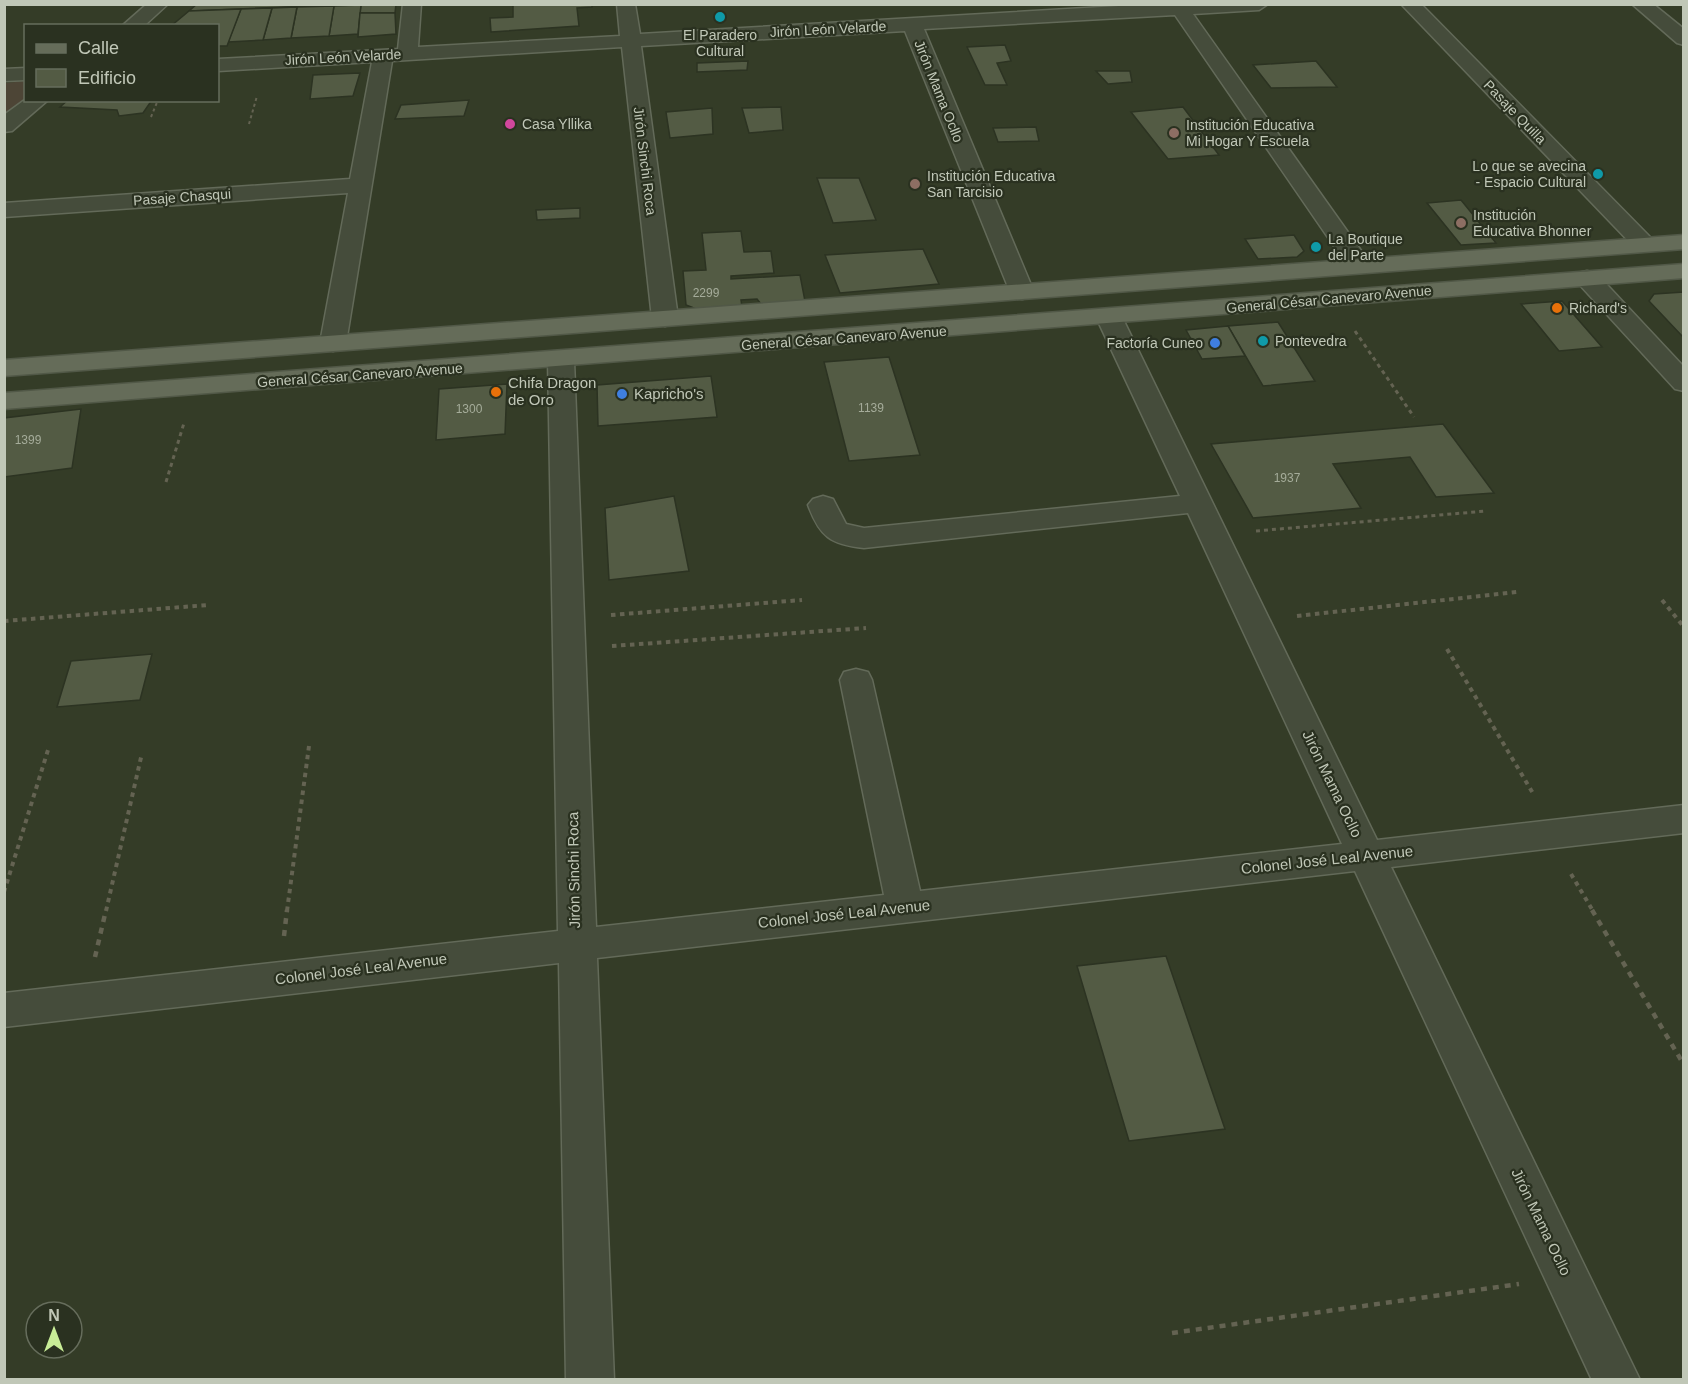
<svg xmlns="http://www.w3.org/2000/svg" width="1688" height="1384" font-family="Helvetica,sans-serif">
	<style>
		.green { fill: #4d4536 }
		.building { fill: #535b44; stroke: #2c3322; stroke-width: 1.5 }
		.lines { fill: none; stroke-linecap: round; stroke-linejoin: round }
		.minor-casing { stroke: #636a59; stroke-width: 3 }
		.major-casing { stroke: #515847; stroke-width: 3 }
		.path-far3 { stroke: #646352; stroke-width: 2; stroke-dasharray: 3 3; stroke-linecap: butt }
		.path-far2 { stroke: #646352; stroke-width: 3; stroke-dasharray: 4 4; stroke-linecap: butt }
		.path-far1 { stroke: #646352; stroke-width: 4; stroke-dasharray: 4.5 4.5; stroke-linecap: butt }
		.path { stroke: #646352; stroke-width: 4.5; stroke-dasharray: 6 6; stroke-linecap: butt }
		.minor { fill: #454c3b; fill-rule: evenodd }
		.major { fill: #656c59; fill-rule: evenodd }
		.culture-dot { fill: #0f9aa8; stroke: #2a3120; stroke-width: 2 }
		.hotel-dot { fill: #d1479c; stroke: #2a3120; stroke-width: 2 }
		.education-dot { fill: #8d6e63; stroke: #2a3120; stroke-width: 2 }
		.food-dot { fill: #e8710a; stroke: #2a3120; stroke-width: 2 }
		.shop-dot { fill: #3f7fe0; stroke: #2a3120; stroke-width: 2 }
		.labels { text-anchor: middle; stroke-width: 4.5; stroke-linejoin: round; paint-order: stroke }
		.number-label { font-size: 12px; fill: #a5ac9a }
		.far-street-label { font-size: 14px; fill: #c0c7b7; stroke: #2a3120 }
		.far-poi-label { font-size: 14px; fill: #c0c7b7; stroke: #2a3120; text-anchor: start }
		.poi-label { font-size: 15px; fill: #c0c7b7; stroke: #2a3120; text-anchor: start }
		.street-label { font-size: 15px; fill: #c0c7b7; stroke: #2a3120 }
	</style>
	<rect width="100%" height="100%" fill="#343c27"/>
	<path class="green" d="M25,81L26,100L5,118V83Z"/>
	<g class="building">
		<path d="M197,4H361L189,11Z"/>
		<path d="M396,4L395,13H360L361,4Z"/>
		<path d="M513,4H592V7L577,8L579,26L491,32L490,18L513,17Z"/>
		<path d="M361,5L358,34L329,36L334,6Z"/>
		<path d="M334,6L329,36L291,38L297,7Z"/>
		<path d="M297,7L291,38L263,40L272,8Z"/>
		<path d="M272,8L263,40L228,42L241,9Z"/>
		<path d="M241,9L227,46H218V26H171L189,11Z"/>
		<path d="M360,13H395L396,34L358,37Z"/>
		<path d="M1005,45L1011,61L997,63L1007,85H985L967,47Z"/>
		<path d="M748,61L747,70L697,72V63Z"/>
		<path d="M1316,61L1337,87L1271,88L1253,65Z"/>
		<path d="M1096,71H1130L1132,82L1108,84Z"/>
		<path d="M360,73L353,96L310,99L313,75Z"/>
		<path d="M68,100H152L143,113L119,116L117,110L60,107Z"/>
		<path d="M469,100L464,116L395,119L401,105Z"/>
		<path d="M781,107L783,130L749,133L742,108Z"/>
		<path d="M1183,107L1219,155L1168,159L1131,112Z"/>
		<path d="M712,108L713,134L670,138L666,112Z"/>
		<path d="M1036,127L1039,141L998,142L993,128Z"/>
		<path d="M817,178H859L876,220L833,223Z"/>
		<path d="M1461,200L1496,243L1461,245L1427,203Z"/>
		<path d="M580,208V218L537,220L536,210Z"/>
		<path d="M741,231L744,252L771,251L774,273L731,276V279L800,275L805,301L761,304L757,299L741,300L742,307L699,310L686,305L683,271L706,270L702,233Z"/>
		<path d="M1294,235L1304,251L1297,257L1258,259L1245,239Z"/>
		<path d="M923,249L939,284L840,293L825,255Z"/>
		<path d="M1684,292V337H1683L1649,301L1654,294Z"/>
		<path d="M1562,301L1602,347L1559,351L1521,304Z"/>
		<path d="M1278,322L1315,381L1263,386L1228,326Z"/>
		<path d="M1228,326L1245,356L1202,359L1186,330Z"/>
		<path d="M889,357L920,455L849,461L824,362Z"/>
		<path d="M711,376L717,417L598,426L597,385Z"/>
		<path d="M507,384L505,434L436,440L439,389Z"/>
		<path d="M81,409L72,468L4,477V418Z"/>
		<path d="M1443,424L1494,493L1436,497L1410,457L1333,464L1361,508L1253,518L1211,444Z"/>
		<path d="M674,496L689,571L609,580L605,508Z"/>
		<path d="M152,654L140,700L57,707L71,661Z"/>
		<path d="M1166,956L1225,1129L1129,1141L1077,966Z"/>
	</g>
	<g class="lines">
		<g class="minor-casing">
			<g id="minor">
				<path d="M147,4H168L144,26H122Z"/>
				<path d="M403,4H421L418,47L620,36L617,4H635L640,34L1153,4H1268L1259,10L1193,14L1372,266L1369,271L1360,273L1351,271L1175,15L924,29L1034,292L1031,297L1022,299L1013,297L1010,292L905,31L641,46L678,318L674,323L665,326L656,323L652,318L622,47L392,61L346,343L342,348L333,351L324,348L320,343L348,193L4,217V203L350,179L372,62L218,71V59L398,49Z"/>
				<path d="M1401,4H1421L1653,240L1657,245L1653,250H1637Z"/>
				<path d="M1632,4H1653L1684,29V45L1677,43Z"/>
				<path d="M26,68V80L4,81V69Z"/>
				<path d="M26,99L48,100L12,131L4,132V115Z"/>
				<path d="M1587,271L1596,273L1684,367V391L1675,389L1578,283L1575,278L1578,273Z"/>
				<path d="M1109,309L1118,312L1122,317L1377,840L1684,805V833L1391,867L1640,1380H1592L1355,871L597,958L614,1380H566L559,963L4,1027V993L558,931L548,360L552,354L561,352L570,354L574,360L596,927L884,895L840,680L844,672L856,669L868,672L872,680L920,891L1342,844L1188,513L864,548C830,544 820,537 808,505L813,499L823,496L833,499L846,524L864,528L1180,496L1096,317L1100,312Z"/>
			</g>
		</g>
		<g class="major-casing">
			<g id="major">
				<path d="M1684,235V249L4,376V360Z"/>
				<path d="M1684,264V278L4,409V393Z"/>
			</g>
		</g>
		<g class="path-far3">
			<path d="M151,117L158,100"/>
			<path d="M249,124L257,96"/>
		</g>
		<g class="path-far2">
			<path d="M1355,331L1414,417"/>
			<path d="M166,482L184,423"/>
			<path d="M1256,531L1486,511"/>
		</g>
		<g class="path-far1">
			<path d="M1662,600L1684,627"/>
			<path d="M611,615L802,600"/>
			<path d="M1297,616L1517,592"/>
			<path d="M4,621L208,605"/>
			<path d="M612,646L866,628"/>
			<path d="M1447,649L1534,795"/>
			<path d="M1571,874L1593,911"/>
			<path d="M4,892L48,750"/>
			<path d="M106,911L142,753"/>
			<path d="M287,911L309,746"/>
		</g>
		<g class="path">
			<path d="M1592,910L1684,1065"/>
			<path d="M284,936L287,910"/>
			<path d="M95,957L106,910"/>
			<path d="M1172,1333L1519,1284"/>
		</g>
		<use href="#minor" class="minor"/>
		<use href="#major" class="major"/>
	</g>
	<g class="culture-dot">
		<circle cx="720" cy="17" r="6"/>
		<circle cx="1598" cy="174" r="6"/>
		<circle cx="1316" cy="247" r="6"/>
		<circle cx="1263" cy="341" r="6"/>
	</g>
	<circle class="hotel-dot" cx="510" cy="124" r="6"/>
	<g class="education-dot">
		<circle cx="1174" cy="133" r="6"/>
		<circle cx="915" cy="184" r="6"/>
		<circle cx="1461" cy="223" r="6"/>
	</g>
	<g class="food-dot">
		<circle cx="1557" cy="308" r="6"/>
		<circle cx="496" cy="392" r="6"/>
	</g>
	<g class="shop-dot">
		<circle cx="1215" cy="343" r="6"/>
		<circle cx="622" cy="394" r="6"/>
	</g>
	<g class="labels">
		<g class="number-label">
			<text x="706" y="297">2299</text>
			<text x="871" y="412">1139</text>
			<text x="469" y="413">1300</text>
			<text x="28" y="444">1399</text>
			<text x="1287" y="482">1937</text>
		</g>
		<g class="far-street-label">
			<text transform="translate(828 29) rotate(-3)" y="5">Jirón León Velarde</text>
			<text transform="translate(343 57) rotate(-3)" y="5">Jirón León Velarde</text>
			<text transform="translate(939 91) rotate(68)" y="5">Jirón Mama Ocllo</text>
			<text transform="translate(1515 112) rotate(46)" y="5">Pasaje Quilla</text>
			<text transform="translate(645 161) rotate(83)" y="5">Jirón Sinchi Roca</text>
			<text transform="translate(182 197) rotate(-4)" y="5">Pasaje Chasqui</text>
			<text transform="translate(1329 299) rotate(-5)" y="5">General César Canevaro Avenue</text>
			<text transform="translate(844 338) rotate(-4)" y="5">General César Canevaro Avenue</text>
			<text transform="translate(360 375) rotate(-4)" y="5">General César Canevaro Avenue</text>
		</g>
		<g class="far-poi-label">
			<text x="720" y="40" text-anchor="middle">El Paradero<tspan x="720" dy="16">Cultural</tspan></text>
			<text x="522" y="129">Casa Yllika</text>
			<text x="1186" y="130">Institución Educativa<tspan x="1186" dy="16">Mi Hogar Y Escuela</tspan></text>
			<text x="1586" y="171" text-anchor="end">Lo que se avecina<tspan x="1586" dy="16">- Espacio Cultural</tspan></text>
			<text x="927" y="181">Institución Educativa<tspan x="927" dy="16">San Tarcisio</tspan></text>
			<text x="1473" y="220">Institución<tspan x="1473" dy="16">Educativa Bhonner</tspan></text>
			<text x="1328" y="244">La Boutique<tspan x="1328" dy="16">del Parte</tspan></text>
			<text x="1569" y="313">Richard's</text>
			<text x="1275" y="346">Pontevedra</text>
			<text x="1203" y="348" text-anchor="end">Factoría Cuneo</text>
		</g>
		<g class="poi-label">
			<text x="508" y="388">Chifa Dragon<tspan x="508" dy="17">de Oro</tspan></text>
			<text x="634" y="399">Kapricho's</text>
		</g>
		<g class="street-label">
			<text transform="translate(1332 784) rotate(64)" y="5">Jirón Mama Ocllo</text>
			<text transform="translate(1327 860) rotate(-6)" y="5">Colonel José Leal Avenue</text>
			<text transform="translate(574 870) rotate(-91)" y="5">Jirón Sinchi Roca</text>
			<text transform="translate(844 914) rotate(-6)" y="5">Colonel José Leal Avenue</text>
			<text transform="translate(361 969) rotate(-7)" y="5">Colonel José Leal Avenue</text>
			<text transform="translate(1541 1222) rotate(64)" y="5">Jirón Mama Ocllo</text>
		</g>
	</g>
	<rect width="1688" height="1384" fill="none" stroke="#c0c7b7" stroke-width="12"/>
	<rect x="24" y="24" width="195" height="78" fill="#2a3120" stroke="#666d5c" stroke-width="1.5"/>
	<rect x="36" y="44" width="30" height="9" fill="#656c59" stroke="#666d5c" stroke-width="1.5"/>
	<text x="78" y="54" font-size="18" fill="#c0c7b7">Calle</text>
	<rect x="36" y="69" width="30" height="18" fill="#535b44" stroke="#666d5c" stroke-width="1.5"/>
	<text x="78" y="84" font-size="18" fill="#c0c7b7">Edificio</text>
	<g transform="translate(54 1330)"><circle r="28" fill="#2a3120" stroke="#666d5c" stroke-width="1.5"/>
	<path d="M0-4.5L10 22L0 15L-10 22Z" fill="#c8ec97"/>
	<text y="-9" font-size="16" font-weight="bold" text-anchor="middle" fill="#c0c7b7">N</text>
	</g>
</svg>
